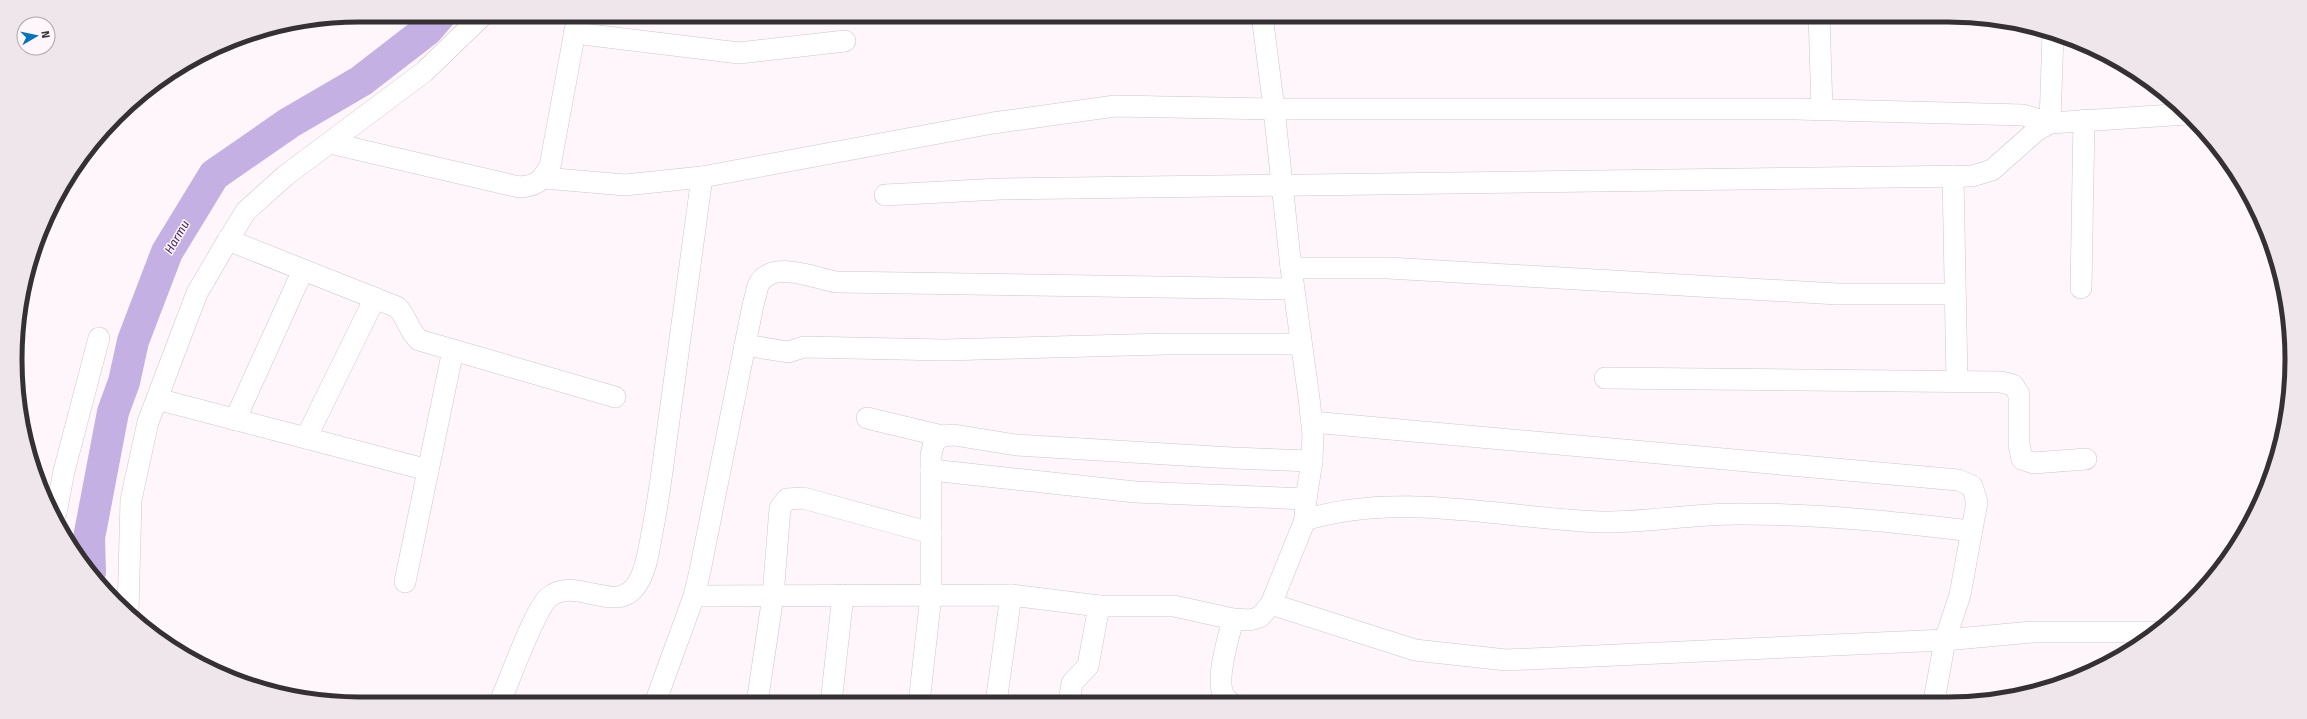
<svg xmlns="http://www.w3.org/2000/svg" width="2307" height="719" font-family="'Fira Sans',sans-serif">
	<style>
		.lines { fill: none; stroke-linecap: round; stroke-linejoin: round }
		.river { stroke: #c5b0e3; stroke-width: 32 }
		.street-casing { stroke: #d0c5cc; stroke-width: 22 }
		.street { stroke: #fff; stroke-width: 21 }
		.labels { text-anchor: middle; stroke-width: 3; stroke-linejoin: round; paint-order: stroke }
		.water-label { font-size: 12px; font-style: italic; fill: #452865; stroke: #fef6fb }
		.rim { fill: none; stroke: #343033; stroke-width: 5 }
	</style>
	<rect width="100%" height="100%" fill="#fef6fb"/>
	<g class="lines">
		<path class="river" d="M90,572L89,538L113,412L124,382L133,341L167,252L214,175L289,123L361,81L427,30L440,15"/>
		<g class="street-casing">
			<g id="street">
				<path d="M1819,15L1822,109"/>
				<path d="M574,33L739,53L845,41"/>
				<path d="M330,143L519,187C536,186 541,182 550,166L578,15"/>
				<path d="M1953,176L1957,380"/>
				<path d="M544,178L625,185L702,177L993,123L1115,106L1274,109H1795L2023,115L2050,123L2053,33"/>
				<path d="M885,195L1000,189L1972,176L1992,170L2036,131L2050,123L2188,114"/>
				<path d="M228,240L397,307C407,317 408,330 419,340L615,397"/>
				<path d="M1291,268H1388L1838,294H1955"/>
				<path d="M2081,288L2084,120"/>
				<path d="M745,345L788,352L804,347L944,350L1166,344H1301"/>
				<path d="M1605,378L2001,382L2013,385L2019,394V445L2022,459L2033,463L2086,459"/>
				<path d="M157,399L428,470"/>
				<path d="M867,418L942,436"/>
				<path d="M235,420L303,270"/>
				<path d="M1312,422L1958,480L1972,486L1977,502L1960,595L1945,640L1934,701"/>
				<path d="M306,438L375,298"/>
				<path d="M931,470L1135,492L1306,499"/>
				<path d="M56,513L64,471L99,338"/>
				<path d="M1305,520C1398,491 1503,518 1599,522C1647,523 1695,513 1743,514C1820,514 1895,522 1971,531"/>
				<path d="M405,582L453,350"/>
				<path d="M694,596L1011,595L1099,606H1174L1233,619"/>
				<path d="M1271,604L1415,650L1506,660L1945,640L2032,632H2154"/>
				<path d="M128,613L131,500L148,422L197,293L228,240L246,211L285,176L424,72L483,15"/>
				<path d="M1230,702C1210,691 1229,638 1233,619L1250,620L1260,617L1271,604L1305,520L1306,499L1312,461L1313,434L1309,398L1291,268L1274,109L1262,15"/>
				<path d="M655,703L694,596L700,571L753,305C755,299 756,292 758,286C770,258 816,279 837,282L1293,289"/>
				<path d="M757,703L773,596L780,508L787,499L803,498L931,533"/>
				<path d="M831,703L843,595"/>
				<path d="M919,703L931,595V455L934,442L942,436L954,435L1016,445L1232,458L1312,461"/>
				<path d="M996,703L1011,595"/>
				<path d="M1069,703L1072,683L1088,666L1099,606"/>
				<path d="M499,704C509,682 534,611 548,598C576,573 618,620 639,581C647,566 649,549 652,533C658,503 662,473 666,442C678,354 690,266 702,177"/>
			</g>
		</g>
		<use href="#street" class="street"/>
	</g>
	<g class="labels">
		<g class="water-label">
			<text transform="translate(177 237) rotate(-60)" y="4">Harmu</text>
		</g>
	</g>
	<path d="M0 0H2307V719H0ZM359 22H1948A337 337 0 0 1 2285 359V360A337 337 0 0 1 1948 697H359A337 337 0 0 1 22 360V359A337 337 0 0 1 359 22Z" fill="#eee6eb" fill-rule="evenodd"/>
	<path class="rim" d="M359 22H1948A337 337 0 0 1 2285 359V360A337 337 0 0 1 1948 697H359A337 337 0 0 1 22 360V359A337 337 0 0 1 359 22Z"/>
	<g transform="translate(36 36) rotate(81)"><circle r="19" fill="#fef6fb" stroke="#ada7ab"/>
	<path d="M0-3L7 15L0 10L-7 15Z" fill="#0573be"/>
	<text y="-6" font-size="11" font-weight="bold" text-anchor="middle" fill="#343033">N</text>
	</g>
</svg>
